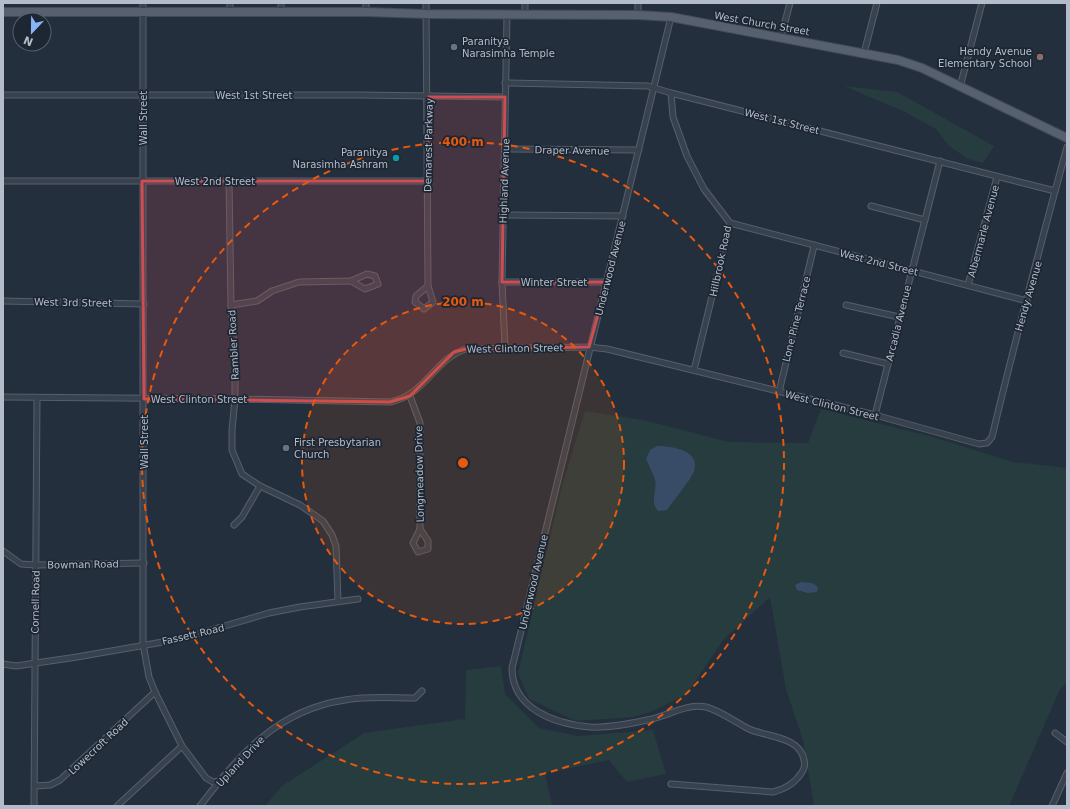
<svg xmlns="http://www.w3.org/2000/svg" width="1070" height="809" font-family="'DejaVu Sans',sans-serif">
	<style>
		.green { fill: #263c3f }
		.water { fill: #394c67 }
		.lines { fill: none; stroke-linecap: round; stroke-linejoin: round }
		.street-casing { stroke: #565f6c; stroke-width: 7 }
		.primary-casing { stroke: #414a57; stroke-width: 10 }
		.street { stroke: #38414e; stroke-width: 5 }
		.primary { stroke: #56606e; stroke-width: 8 }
		.marked { fill: #ce4d50; fill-opacity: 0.2; stroke: #ce4d50; stroke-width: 3; stroke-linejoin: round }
		.ring { fill: none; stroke: #e8590c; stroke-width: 2; stroke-dasharray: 7 5 }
		.worship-dot { fill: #6b7280; stroke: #1d2633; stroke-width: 1.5 }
		.education-dot { fill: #8d6e63; stroke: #1d2633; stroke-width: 1.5 }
		.culture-dot { fill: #0f9aa8; stroke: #1d2633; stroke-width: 1.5 }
		.labels { text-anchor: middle; stroke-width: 3.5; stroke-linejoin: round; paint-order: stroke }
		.street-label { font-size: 10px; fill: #b4bcc9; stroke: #1d2633 }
		.poi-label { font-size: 10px; fill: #b4bcc9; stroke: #1d2633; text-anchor: start }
		.centre { fill: #e8590c; stroke: #1d2633; stroke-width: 2 }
		.ring-label { font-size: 12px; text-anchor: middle; font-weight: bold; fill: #e8590c; stroke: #1d2633; stroke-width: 3.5; stroke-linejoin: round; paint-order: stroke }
	</style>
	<rect width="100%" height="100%" fill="#242f3e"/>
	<g class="green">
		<path d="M844,86L897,92L994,146L983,163L968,159L949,146L936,129L903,111Z"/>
		<path d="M821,409L933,437L1013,462L1067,468V683L1060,689L1009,806H814L803,740L786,689L770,597L723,640L687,694L651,712L633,717L576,721L529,699L518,673L562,486L585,411L643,420L729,442L808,443Z"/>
		<path d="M501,666L505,694L539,728L578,736L653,730L666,774L627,782L609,760L545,773L552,806H265L282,786L364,733L465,719L466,670Z"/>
	</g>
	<g class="water">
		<path d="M657,446C671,446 701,450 694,471C690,481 674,500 667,510L658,511C649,501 658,490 655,480C653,473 649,466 646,459L650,450Z"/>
		<path d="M801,582L812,583L818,587L817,592L808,593L797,590L795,585Z"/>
	</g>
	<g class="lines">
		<g class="street-casing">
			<g id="street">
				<path d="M143,3V644L149,677L155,692L182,746L206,778L213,782L219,781"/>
				<path d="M426,3L428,286"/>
				<path d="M230,12V3"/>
				<path d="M366,12V3"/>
				<path d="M281,13V3"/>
				<path d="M525,14V3"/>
				<path d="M638,15V3"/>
				<path d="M671,17L512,668C512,709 555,724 590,727C609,728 629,724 647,720C666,717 686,703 706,707C721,711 735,722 749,729C766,737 800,736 804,760C805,765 805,767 802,772C796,782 785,789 773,792L671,784"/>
				<path d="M781,37L790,3"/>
				<path d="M864,53L877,3"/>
				<path d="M505,83L648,86L671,93L1055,191"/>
				<path d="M960,87L982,3"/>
				<path d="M671,93L673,117L687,156L704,189L730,223L694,370"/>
				<path d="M3,95H360L505,97"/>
				<path d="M505,149L639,150"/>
				<path d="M3,181H427"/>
				<path d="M229,181L231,305L235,362V399L232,430V450L242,474L260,486L300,505L323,521L332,535L336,546L338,601"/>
				<path d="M871,206L925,220"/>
				<path d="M503,215L623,216"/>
				<path d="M730,223L1027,301"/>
				<path d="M367,274L375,276L378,284L365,289L351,281Z"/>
				<path d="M502,282H607"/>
				<path d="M968,285L997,177"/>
				<path d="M428,286L433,302L424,309L415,302L416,296Z"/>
				<path d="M3,301L144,304"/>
				<path d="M231,305L257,301L272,291L299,282L351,281"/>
				<path d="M846,305L899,317"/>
				<path d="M505,347L502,282L507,14"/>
				<path d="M843,353L888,364"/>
				<path d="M779,392L814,246"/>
				<path d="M410,396L420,423V529"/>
				<path d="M3,397L235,399L390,402C426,395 434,359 466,349L589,347L607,349L875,415L979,444L987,443L992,437C1015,340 1041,243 1067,147"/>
				<path d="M875,415L940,161"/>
				<path d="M234,525L242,517L260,486"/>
				<path d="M420,529L428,541V549L418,552L413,543Z"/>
				<path d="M3,551L21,564L36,565L144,563"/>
				<path d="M3,664L16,666L77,657L180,639L269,613L300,607L358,599"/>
				<path d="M1055,733L1067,742"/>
				<path d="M35,786L50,785L60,780L155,692"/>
				<path d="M34,806L37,398"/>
				<path d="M117,806L182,746"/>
				<path d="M200,806C239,755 277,710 345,700C368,696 392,698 415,698L422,691"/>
				<path d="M1052,806L1067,773"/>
			</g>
		</g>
		<g class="primary-casing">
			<path id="primary" d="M3,12H366L426,14L638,15L671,17L898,60L922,68L1067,138"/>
		</g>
		<use href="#street" class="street"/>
		<use href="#primary" class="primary"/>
	</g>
	<path class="marked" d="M428,97H505L502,282H607L589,347L466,349L454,352L410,396L390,402L144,399L142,181H427Z"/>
	<circle cx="463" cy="463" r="161" fill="#e8590c" fill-opacity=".12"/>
	<g class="ring">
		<circle cx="463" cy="463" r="161"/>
		<circle cx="463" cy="463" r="321"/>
	</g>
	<g class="worship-dot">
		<circle cx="454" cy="47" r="4"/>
		<circle cx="286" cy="448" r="4"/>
	</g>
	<circle class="education-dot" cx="1040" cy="57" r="4"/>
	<circle class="culture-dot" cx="396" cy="158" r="4"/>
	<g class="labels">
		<g class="street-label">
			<text transform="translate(762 23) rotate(10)" y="4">West Church Street</text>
			<text x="254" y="99">West 1st Street</text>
			<text transform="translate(143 118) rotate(-90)" y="4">Wall Street</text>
			<text transform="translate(782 121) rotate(14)" y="4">West 1st Street</text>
			<text transform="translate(428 145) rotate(-89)" y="4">Demarest Parkway</text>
			<text transform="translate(572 150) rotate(1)" y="4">Draper Avenue</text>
			<text x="215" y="185">West 2nd Street</text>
			<text transform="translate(504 181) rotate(-88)" y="4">Highland Avenue</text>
			<text transform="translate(983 231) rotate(-75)" y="4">Albermarle Avenue</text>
			<text transform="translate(720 261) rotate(-78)" y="4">Hillbrook Road</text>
			<text transform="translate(879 262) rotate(14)" y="4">West 2nd Street</text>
			<text transform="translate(610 268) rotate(-76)" y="4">Underwood Avenue</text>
			<text x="554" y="286">Winter Street</text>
			<text transform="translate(1028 296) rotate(-74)" y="4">Hendy Avenue</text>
			<text transform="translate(73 302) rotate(1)" y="4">West 3rd Street</text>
			<text transform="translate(796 319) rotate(-76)" y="4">Lone Pine Terrace</text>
			<text transform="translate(898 323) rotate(-76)" y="4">Arcadia Avenue</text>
			<text transform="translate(233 345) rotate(-93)" y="4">Rambler Road</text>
			<text transform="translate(515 348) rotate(-1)" y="4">West Clinton Street</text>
			<text x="199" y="403">West Clinton Street</text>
			<text transform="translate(832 405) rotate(14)" y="4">West Clinton Street</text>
			<text transform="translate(144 442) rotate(-90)" y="4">Wall Street</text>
			<text transform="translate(419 474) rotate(-91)" y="4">Longmeadow Drive</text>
			<text transform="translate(83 564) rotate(-1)" y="4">Bowman Road</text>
			<text transform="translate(533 582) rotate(-77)" y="4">Underwood Avenue</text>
			<text transform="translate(35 602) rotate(-89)" y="4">Cornell Road</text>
			<text transform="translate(193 634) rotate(-13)" y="4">Fassett Road</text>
			<text transform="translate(98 746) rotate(-43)" y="4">Lowecroft Road</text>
			<text transform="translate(240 761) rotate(-47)" y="4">Upland Drive</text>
		</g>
		<g class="poi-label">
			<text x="462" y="45">Paranitya<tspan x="462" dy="12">Narasimha Temple</tspan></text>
			<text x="1032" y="55" text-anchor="end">Hendy Avenue<tspan x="1032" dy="12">Elementary School</tspan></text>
			<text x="388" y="156" text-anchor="end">Paranitya<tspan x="388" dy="12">Narasimha Ashram</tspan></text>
			<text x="294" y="446">First Presbytarian<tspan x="294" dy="12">Church</tspan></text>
		</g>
	</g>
	<circle cx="463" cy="463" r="6" class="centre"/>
	<g class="ring-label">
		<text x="463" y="146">400 m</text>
		<text x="463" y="306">200 m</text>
	</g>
	<rect width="1070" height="809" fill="none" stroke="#b4bcc9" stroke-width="8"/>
	<g transform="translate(32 32) rotate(202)"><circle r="19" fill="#1d2633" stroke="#59626f"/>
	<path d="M0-3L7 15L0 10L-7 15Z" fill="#8ab4f8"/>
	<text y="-6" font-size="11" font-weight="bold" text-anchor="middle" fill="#b4bcc9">N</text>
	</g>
</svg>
